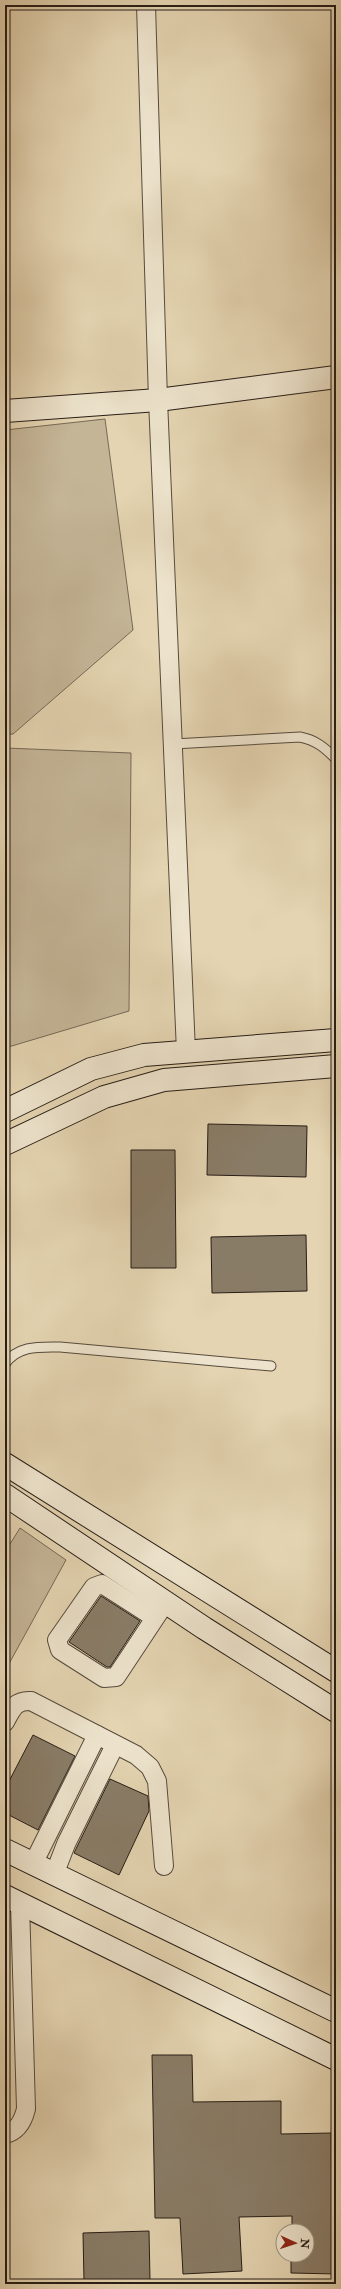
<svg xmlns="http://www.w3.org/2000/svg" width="341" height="2289" font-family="'IM FELL Double Pica',serif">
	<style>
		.green { fill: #c4b597; stroke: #766956 }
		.building { fill: #897c67; stroke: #271d16 }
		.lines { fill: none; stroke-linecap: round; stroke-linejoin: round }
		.lane-casing { stroke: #564b3d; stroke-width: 11 }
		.street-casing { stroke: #564b3d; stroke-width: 20 }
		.secondary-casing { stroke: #271d16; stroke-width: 24 }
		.lane { stroke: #ede3cc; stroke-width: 9 }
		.street { stroke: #ede3cc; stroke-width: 18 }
		.secondary { stroke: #ede3cc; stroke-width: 22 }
	</style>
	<rect width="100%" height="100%" fill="#e4d4b1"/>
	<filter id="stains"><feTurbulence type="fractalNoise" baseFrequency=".005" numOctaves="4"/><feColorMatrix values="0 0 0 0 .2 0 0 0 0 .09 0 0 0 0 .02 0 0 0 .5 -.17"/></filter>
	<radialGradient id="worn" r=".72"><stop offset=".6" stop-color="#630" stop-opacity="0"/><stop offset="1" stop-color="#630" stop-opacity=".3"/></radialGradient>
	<g class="green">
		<path d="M105,419L133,630L13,734H5V430Z"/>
		<path d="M5,748L131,753L129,1011L5,1048Z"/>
		<path d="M20,1528L66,1560L5,1671V1552Z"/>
	</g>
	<g class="building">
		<path d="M208,1124L307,1126L306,1177L207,1175Z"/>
		<path d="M131,1150H175L176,1268H131Z"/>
		<path d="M306,1235L307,1291L212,1293L211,1237Z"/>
		<path d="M101,1596L140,1621L110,1667H107L69,1642Z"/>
		<path d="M33,1735L75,1756L38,1830L5,1813V1789Z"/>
		<path d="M110,1779L148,1796L149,1811L119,1875L74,1853Z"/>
		<path d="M152,2055H192L193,2102L281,2101V2134L331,2133L332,2230H336V2274L291,2273V2255H307V2231H292V2216L239,2217L242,2271L183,2274L180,2218H155Z"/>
		<path d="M149,2231L150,2280L84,2281L83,2233Z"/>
	</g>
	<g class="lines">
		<g class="lane-casing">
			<g id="lane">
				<path d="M173,744L300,737C316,740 325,748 336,759"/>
				<path d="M5,1364C18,1345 40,1347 60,1347L271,1366"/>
			</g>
		</g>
		<g class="street-casing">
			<g id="street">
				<path d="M146,5L158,400L186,1052"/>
				<path d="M155,1618L102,1584L94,1587L57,1640L60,1650L104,1678L116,1677L165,1603"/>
				<path d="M5,1722C12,1709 15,1700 31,1701L136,1755L150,1767L157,1781L164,1866"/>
				<path d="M33,1864L97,1735"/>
				<path d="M54,1875L66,1844L115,1745"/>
				<path d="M5,2134C18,2131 23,2121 26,2109L20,1903"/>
			</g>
		</g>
		<g class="secondary-casing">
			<g id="secondary">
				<path d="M5,411L158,400L336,377"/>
				<path d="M5,1111L91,1069L144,1055L336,1040"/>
				<path d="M5,1144L104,1097L164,1080L336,1066"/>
				<path d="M5,1464L336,1671"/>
				<path d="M5,1495L204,1628L336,1711"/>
				<path d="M5,1850L336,2011"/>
				<path d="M5,1896L336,2059"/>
			</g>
		</g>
		<use href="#lane" class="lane"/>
		<use href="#street" class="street"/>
		<use href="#secondary" class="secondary"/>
	</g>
	<rect width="341" height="2289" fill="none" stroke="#e4d4b1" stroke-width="20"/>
	<rect x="6" y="6" width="329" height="2277" fill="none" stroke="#271d16" stroke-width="2"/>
	<rect x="10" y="10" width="321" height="2269" fill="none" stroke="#271d16"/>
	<g transform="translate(295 2243) rotate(93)"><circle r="19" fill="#ede3cc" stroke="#9e9483"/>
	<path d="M0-3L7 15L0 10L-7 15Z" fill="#8f2418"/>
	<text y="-6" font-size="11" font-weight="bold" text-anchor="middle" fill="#271d16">N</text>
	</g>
	<rect width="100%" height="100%" filter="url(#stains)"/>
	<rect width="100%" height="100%" fill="url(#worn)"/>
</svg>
